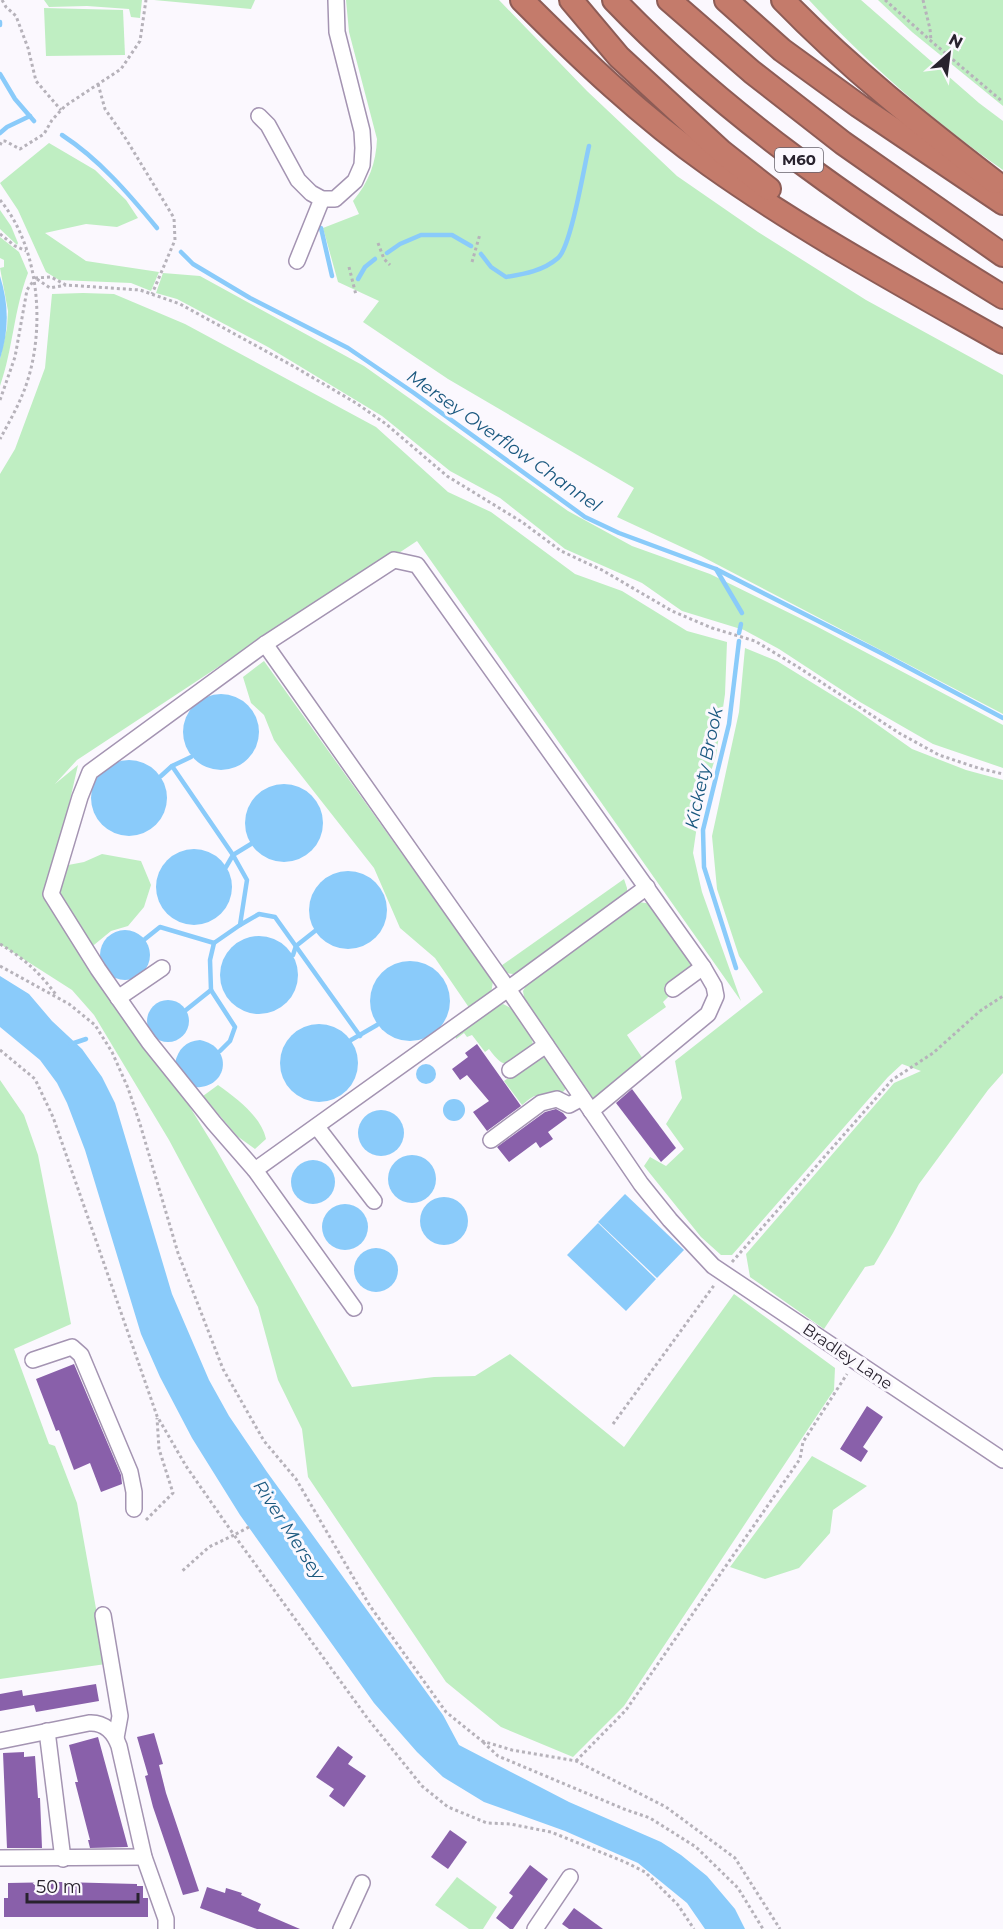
<svg xmlns="http://www.w3.org/2000/svg" width="1003" height="1929" font-family="Montserrat,sans-serif">
	<style>
		.green { fill: #bfeec2 }
		.water { fill: #8acbfa }
		.lines { fill: none; stroke-linecap: round; stroke-linejoin: round }
		.stream { stroke: #8acbfa; stroke-width: 4.5 }
		.building { fill: #8960aa }
		.minor-casing { stroke: #a494b2; stroke-width: 18 }
		.highway-casing { stroke: #8d5c56; stroke-width: 26 }
		.path { stroke: #b6b2ba; stroke-width: 3; stroke-dasharray: 3 3; stroke-linecap: butt }
		.minor { stroke: #fff; stroke-width: 15 }
		.highway { stroke: #c47b6b; stroke-width: 22 }
		.labels { text-anchor: middle; stroke-width: 6; stroke-linejoin: round; paint-order: stroke }
		.shield { fill: #fbf8fe; stroke: #67626c; stroke-width: 1.5 }
		.shield-label { font-size: 15px; font-weight: bold; fill: #28222e }
		.street-label { font-size: 16px; fill: #28222e; stroke: #fbf8fe }
		.water-label { font-size: 18px; font-style: italic; fill: #1a587f; stroke: #fbf8fe }
	</style>
	<rect width="100%" height="100%" fill="#fbf8fe"/>
	<g class="green">
		<path d="M44,0H142L140,18L131,17L129,9L87,6L49,7Z"/>
		<path d="M154,0H255L251,9Z"/>
		<path d="M346,0H499L587,91L677,176L758,232L866,300L1003,375V714L701,556L617,517L634,488L448,379L363,322L379,301L338,282L323,228L359,214L353,201C369,182 376,163 377,139L349,32Z"/>
		<path d="M809,0H861L979,103L1003,121V170C933,121 867,63 809,0Z"/>
		<path d="M878,0H1003V106L912,32Z"/>
		<path d="M44,8L123,10L125,55L46,56Z"/>
		<path d="M49,143L95,170L126,200L138,218L117,227L86,224L45,233L86,261L159,272L151,291L131,283L59,280L46,272L18,210L0,183Z"/>
		<path d="M0,210L11,226L18,243L17,245L0,229Z"/>
		<path d="M0,237L19,252L28,273C14,309 13,349 0,386V359L7,328L8,311L0,268L4,267V260L0,258Z"/>
		<path d="M163,273L200,276L364,366L568,511L632,546L710,574L816,626L1003,725V768L933,744L860,702L779,649L744,630L682,611L642,583L565,549L500,498L450,471L382,416L268,347L177,299L156,293Z"/>
		<path d="M83,293L114,294L185,324L376,427L448,492L491,512L575,574L622,591L687,631L727,642L725,694L716,756L700,805L693,853L702,892L741,1001L417,541L257,647L247,648L77,760L55,784L78,765L48,896L172,1078L217,1151L352,1387L434,1377L475,1376L510,1354L624,1447L734,1294L835,1368L834,1390L624,1706L573,1757L501,1727L446,1682L308,1477L302,1429L278,1380L258,1307L169,1140L94,1015L72,990L0,944V474L15,449L45,368L52,294Z"/>
		<path d="M745,648L777,661L858,711L912,749L966,770L1003,780V1073L988,1090L919,1184L893,1233L874,1265L865,1267L824,1329L750,1277L746,1254L894,1083L921,1071L902,1064L888,1077L732,1255H721L701,1237L644,1166L650,1157L666,1166L684,1149L666,1124L682,1098L675,1061L763,992L739,956L717,889L712,836L739,712Z"/>
		<path d="M264,661L493,981L491,994L470,1009L435,958L400,928L374,868L282,751L274,740L264,715L251,703L243,677Z"/>
		<path d="M102,854L141,861L151,885L144,907L128,926L111,931L89,949L55,895L63,866L84,862Z"/>
		<path d="M624,879L627,888V899L524,972C514,975 507,975 498,968Z"/>
		<path d="M638,902L653,904L695,961L693,967L664,987L669,996L663,1002L666,1007L627,1035L645,1062L595,1101L525,1003L523,991L528,982Z"/>
		<path d="M503,1004C519,1011 536,1030 532,1048C512,1064 507,1074 489,1049L485,1052L472,1035L467,1037L464,1033L456,1039L455,1031L492,1008Z"/>
		<path d="M542,1057L548,1059L567,1087C558,1101 548,1093 535,1096C531,1097 526,1102 522,1105L504,1081L536,1058Z"/>
		<path d="M0,1080L24,1115L38,1155L71,1324L14,1349L49,1444L55,1446L77,1503L106,1664L0,1679Z"/>
		<path d="M218,1085C237,1099 261,1116 266,1139L255,1149L237,1136L203,1096Z"/>
		<path d="M812,1456L867,1486L833,1510L830,1533L799,1568L765,1579L730,1567Z"/>
		<path d="M457,1877L497,1907L483,1929H469L435,1905Z"/>
	</g>
	<g class="water">
		<path d="M0,276C9,305 9,330 0,359Z"/>
		<circle cx="221" cy="732" r="38"/>
		<circle cx="129" cy="798" r="38"/>
		<circle cx="284" cy="823" r="39"/>
		<circle cx="194" cy="887" r="38"/>
		<circle cx="348" cy="910" r="39"/>
		<circle cx="125" cy="955" r="25"/>
		<circle cx="259" cy="975" r="39"/>
		<circle cx="410" cy="1001" r="40"/>
		<path d="M0,976L29,994L52,1021L82,1049L102,1077L115,1103L172,1294L209,1380L229,1416L267,1472L443,1715L459,1745L569,1802L661,1842L681,1855L707,1876L735,1909L745,1929H705L687,1903L638,1863L565,1831L484,1802L443,1777L417,1752L374,1703L240,1515L192,1438L160,1377L141,1334L85,1150L67,1103L57,1083L40,1060L0,1027Z"/>
		<circle cx="168" cy="1021" r="21"/>
		<circle cx="319" cy="1063" r="39"/>
		<path d="M200,1040C235,1047 228,1091 192,1087L175,1063C178,1049 186,1041 200,1040Z"/>
		<circle cx="426" cy="1074" r="10"/>
		<circle cx="454" cy="1110" r="11"/>
		<circle cx="381" cy="1133" r="23"/>
		<circle cx="412" cy="1179" r="24"/>
		<circle cx="313" cy="1182" r="22"/>
		<path d="M625,1194L684,1250L657,1278L598,1222Z"/>
		<circle cx="444" cy="1221" r="24"/>
		<circle cx="345" cy="1227" r="23"/>
		<path d="M598,1223L656,1279L626,1311L567,1255Z"/>
		<circle cx="376" cy="1270" r="22"/>
	</g>
	<g class="lines">
		<g class="stream">
			<path d="M0,22V25"/>
			<path d="M0,74L15,99L34,121"/>
			<path d="M0,133L7,127L30,116"/>
			<path d="M62,135C99,159 129,194 157,228"/>
			<path d="M321,228L332,276"/>
			<path d="M181,252L193,264L250,298L348,348L414,393L585,517L619,533L716,569L879,652L1003,718"/>
			<path d="M387,253L400,244L421,235H452L471,246"/>
			<path d="M481,254L491,267L506,277C524,274 543,271 558,258C571,247 584,167 589,146"/>
			<path d="M358,279L365,267L375,259"/>
			<path d="M716,569L742,613"/>
			<path d="M739,633L741,624"/>
			<path d="M161,776L172,766L191,757"/>
			<path d="M226,867L233,855L251,844"/>
			<path d="M240,925L259,914L275,917L360,1036"/>
			<path d="M145,939L160,927L214,943L240,925L247,880L233,855L172,766"/>
			<path d="M293,955L296,946L315,931"/>
			<path d="M736,968L704,867L703,830L729,724L739,641"/>
			<path d="M211,990L235,1027L230,1041L220,1051"/>
			<path d="M186,1010L211,990L210,960L214,943"/>
			<path d="M351,1040L377,1025"/>
			<path d="M71,1044L86,1039"/>
		</g>
	</g>
	<g class="building">
		<path d="M477,1044L521,1106L487,1131L473,1112L489,1101L467,1075L460,1080L452,1069L468,1057L465,1053Z"/>
		<path d="M632,1089L676,1148L661,1162L616,1103Z"/>
		<path d="M556,1109L563,1113L567,1118L548,1132L553,1139L540,1148L536,1142L509,1162L497,1147L545,1112Z"/>
		<path d="M74,1364L121,1475L122,1484L101,1492L90,1463L74,1470L59,1430L56,1431L36,1379Z"/>
		<path d="M867,1406L883,1417L863,1447L868,1451L861,1462L840,1449Z"/>
		<path d="M96,1684L99,1701L36,1712L34,1705L0,1711V1694L22,1690L23,1696Z"/>
		<path d="M154,1733L163,1764L159,1765L166,1793L199,1891L183,1895L153,1807L145,1776L148,1775L137,1737Z"/>
		<path d="M98,1737L128,1847L90,1848L88,1840H90L75,1782H78L69,1745Z"/>
		<path d="M338,1746L353,1757L348,1764L366,1776L344,1807L329,1796L334,1789L316,1777Z"/>
		<path d="M24,1752V1757L35,1756L38,1798H40L42,1848H7L3,1753Z"/>
		<path d="M450,1830L467,1842L448,1869L431,1857Z"/>
		<path d="M530,1865L548,1879L513,1929H510L496,1918L513,1896L509,1893Z"/>
		<path d="M61,1882L137,1884V1886H143V1898H148V1917H4V1898H8V1883Z"/>
		<path d="M207,1887L225,1893L226,1888L242,1893L241,1895L261,1904L258,1911L300,1929H257L200,1908Z"/>
		<path d="M574,1908L603,1929H569L562,1924Z"/>
	</g>
	<g class="lines">
		<g class="minor-casing">
			<g id="minor">
				<path d="M259,116L268,125L298,180L311,193L322,199H335L355,181L362,165L363,148L362,131L337,32L336,0"/>
				<path d="M297,261L322,199"/>
				<path d="M265,644L508,989L641,1184L670,1220L713,1266L1003,1460"/>
				<path d="M673,989L703,967"/>
				<path d="M118,998L162,968"/>
				<path d="M510,1070L546,1045"/>
				<path d="M317,1127L374,1201"/>
				<path d="M491,1140L541,1103L557,1099L569,1105L582,1098"/>
				<path d="M255,1170L508,989L647,887"/>
				<path d="M354,1308L255,1170L214,1123L149,1042L98,969L51,894L80,797L90,772L265,644L394,560L417,565L703,967L714,986L716,996L708,1014L591,1111"/>
				<path d="M33,1360L72,1347L81,1355L130,1472L134,1492V1509"/>
				<path d="M103,1615L120,1716L116,1738"/>
				<path d="M47,1731L63,1859"/>
				<path d="M0,1741L89,1723C104,1722 114,1732 119,1746L144,1857L166,1919V1929"/>
				<path d="M0,1858L144,1857"/>
				<path d="M341,1929L362,1883"/>
				<path d="M535,1929L570,1877"/>
			</g>
		</g>
		<g class="highway-casing">
			<g id="highway">
				<path d="M522,0C581,59 642,117 710,165C803,231 904,286 1003,342"/>
				<path d="M571,0L619,57L722,152L769,189"/>
				<path d="M614,0C725,116 866,213 1003,297"/>
				<path d="M669,0L752,72L843,143L1003,255"/>
				<path d="M726,0L782,50L859,106L1003,203"/>
				<path d="M783,0C849,68 921,125 995,182"/>
			</g>
		</g>
		<g class="path">
			<path d="M2,0L6,7L16,16L28,48L36,81L61,110"/>
			<path d="M885,0L931,41L1003,102"/>
			<path d="M923,0L930,29L931,41"/>
			<path d="M98,84L105,109L126,139L174,218L175,240L152,294"/>
			<path d="M0,145L2,141H5L20,149L44,134L52,120L65,106L121,69L140,41L146,0"/>
			<path d="M0,200C42,250 47,340 21,398C15,412 7,426 0,439"/>
			<path d="M0,234L15,246L26,251"/>
			<path d="M378,243L384,259L390,265"/>
			<path d="M472,262L480,234"/>
			<path d="M349,267L356,295"/>
			<path d="M35,278L51,277L66,285L140,290L180,304L293,366L356,403L386,424L447,476L522,522L561,551L602,570L672,611L712,628L755,641L798,667L899,733L939,755L978,768L1003,774"/>
			<path d="M37,279L50,288L66,285"/>
			<path d="M0,400L15,357L27,290L34,280"/>
			<path d="M0,944C26,960 39,972 57,996"/>
			<path d="M0,966L69,1004L95,1025L112,1052L128,1088L140,1124L178,1253L223,1369L264,1441L296,1479L370,1606L446,1712L482,1741L512,1750L576,1761L666,1807L735,1858L780,1929"/>
			<path d="M0,1050L35,1079L53,1117L157,1416L186,1466L234,1535L209,1547L181,1572"/>
			<path d="M732,1262L892,1080L933,1053L980,1011L1003,996"/>
			<path d="M613,1424L715,1284"/>
			<path d="M146,1520L173,1493L159,1449L157,1418"/>
			<path d="M249,1527L234,1535L368,1719L422,1786L448,1807L487,1823L510,1824L551,1832L625,1862L645,1872L678,1905L694,1929"/>
			<path d="M483,1742L498,1756L624,1809L650,1818L696,1847L738,1888L763,1929"/>
			<path d="M576,1761L626,1710L800,1459L803,1442L847,1374"/>
		</g>
		<use href="#minor" class="minor"/>
		<use href="#highway" class="highway"/>
	</g>
	<g class="labels">
		<rect class="shield" x="775" y="148" width="48" height="24" rx="4.5"/>
		<g class="shield-label">
			<text x="799" y="165">M60</text>
		</g>
		<g class="street-label">
			<text transform="translate(848 1356) rotate(34)" y="6">Bradley Lane</text>
		</g>
		<g class="water-label">
			<text transform="translate(504 441) rotate(35)" y="6">Mersey Overflow Channel</text>
			<text transform="translate(704 768) rotate(-78)" y="6">Kickety Brook</text>
			<text transform="translate(289 1530) rotate(57)" y="6">River Mersey</text>
		</g>
	</g>
	<g transform="translate(949 54) rotate(28)" stroke="#fbf8fe" stroke-width="4.5" paint-order="stroke">
	<path d="M0-4.5L10 22L0 15L-10 22Z" fill="#28222e"/>
	<text y="-9" font-size="16" font-weight="bold" text-anchor="middle" fill="#28222e">N</text>
	</g>
	<path d="M27 1893v9h111v-9" fill="none" stroke="#28222e" stroke-width="3"/>
	<text x="36" y="1893" font-size="18" fill="#28222e" stroke="#fbf8fe" stroke-width="4.5" paint-order="stroke">50 m</text>
</svg>
